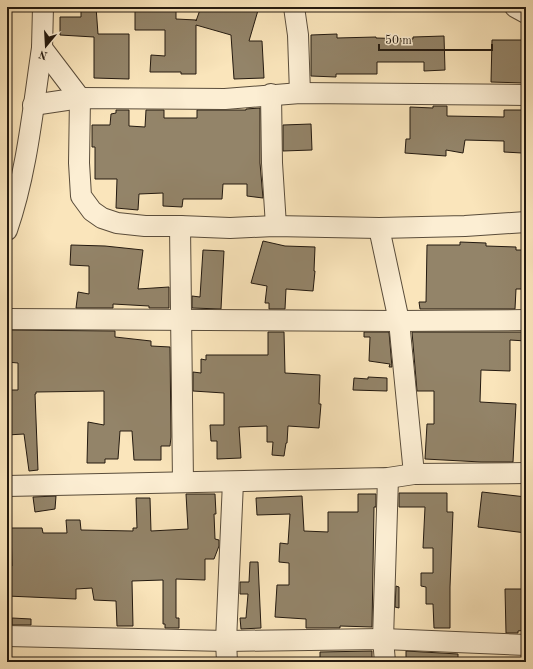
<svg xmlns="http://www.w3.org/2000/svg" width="533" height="669" font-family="'Old Standard TT',serif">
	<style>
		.building { fill: #938469; stroke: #241a10 }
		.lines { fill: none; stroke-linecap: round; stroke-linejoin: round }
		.minor-casing { stroke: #5a4d3b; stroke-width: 22 }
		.minor { stroke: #fceed3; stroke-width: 20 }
	</style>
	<rect width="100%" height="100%" fill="#fae5bb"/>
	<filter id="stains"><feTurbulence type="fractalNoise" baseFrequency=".005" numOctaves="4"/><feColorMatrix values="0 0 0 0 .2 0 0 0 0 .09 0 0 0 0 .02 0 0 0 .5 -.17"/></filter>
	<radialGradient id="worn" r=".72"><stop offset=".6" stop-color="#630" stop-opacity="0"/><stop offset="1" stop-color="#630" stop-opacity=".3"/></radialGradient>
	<g class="building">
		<path d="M81,7H96L98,34H129V79L94,78V37L60,35V17H81Z"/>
		<path d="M135,7H176V19L196,20V21L201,7H259L249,41H262L264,78L234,79L231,35L196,25V74H181V72H150L151,55L165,56V30H135Z"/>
		<path d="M337,34V38L376,37V38L413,39V37L444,36L445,70L424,71V62H377V74H336V77L311,76V35Z"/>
		<path d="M492,40H524V83L491,82Z"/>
		<path d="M433,106H447V116L504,117V110H522V134H526V150H522V153L504,152V141L465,140L463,153L446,150V156L405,153L406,139H410V107L433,108Z"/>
		<path d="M260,108V163L263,198L247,196V184H223L222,199H183L182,207L163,206V193L139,194L138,210L116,208L117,179H95V147H92V125H110L111,114L116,113V110H129V126L145,127L146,110H164V118H197V110H246V109Z"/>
		<path d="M311,124L312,150L283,151V125Z"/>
		<path d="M263,241L285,246L315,247L314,271H315L313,291L286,289L285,309H269V303H265L267,286L251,283Z"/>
		<path d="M460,242L486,243V246L516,247V250H526V289H516L515,309H420L419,302H426L427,245H460Z"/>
		<path d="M71,245L105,246L143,250L138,289L169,287V308H149V306L113,304V308H76L78,292L89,294V266L70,265Z"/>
		<path d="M203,250L224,251L221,309L192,308V296L200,297Z"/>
		<path d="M7,330L115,331V337L151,341V346L170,347L171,437L170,446H161V460H134L132,431H120L118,459H105V463H87L88,422L104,425V391L36,392V394H35L38,470L29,471L24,434L7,435V390H18V363L7,362Z"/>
		<path d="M268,332H284L285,373L320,375L319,404H321L319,428L288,426L287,443H286L284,456L272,455L273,442H267V426L239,427L241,458L217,459V441H211L210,425H224V393L193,391V372L201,373V359L206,360V355H268Z"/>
		<path d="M364,332H389L392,367H389L390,364L369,361L370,337H364Z"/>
		<path d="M412,332H526V341L510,340V371L481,370L480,402L516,404L513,462H481L425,459L427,424H434V391H417Z"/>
		<path d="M368,377L387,378V391L353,390L354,378L368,379Z"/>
		<path d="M482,492L526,497V533L478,527Z"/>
		<path d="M399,493H447V512H453L450,587V628H434L433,604H426V587L421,586V573H433V548H423L425,507H399Z"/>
		<path d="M186,494H215L216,514H214L215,539L219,540V546L214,559H205V580L176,579V618H179V628H165V624H163V580L132,581L133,626H117L116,601L94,600L92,588L76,589V599L7,596V566H12L11,528H42L43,533H67L66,520H80L81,530L133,531V528H137L136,498H150L151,531L188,529Z"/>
		<path d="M358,494H376V507H374L372,627L340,626V628H306V619L275,617L277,585H289V563L279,562L280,543L288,544L290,514L257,515L256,498L302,496L304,531L328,532V512H358Z"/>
		<path d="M56,496L55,509L35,512L33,497Z"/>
		<path d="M250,562H258L261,628L241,629L240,618H246L248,594H240V582H249Z"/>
		<path d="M396,586L399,587V608L395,607Z"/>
		<path d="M505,589H526V630L518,631V633H506Z"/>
		<path d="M12,618L31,619V625H12Z"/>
		<path d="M372,651V662H320V652Z"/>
		<path d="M406,651L458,654V662H406Z"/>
	</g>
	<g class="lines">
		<g class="minor-casing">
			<g id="minor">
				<path d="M43,7L42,48L80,98L79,163L81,196L92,211L102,218L117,223L145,226H180"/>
				<path d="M294,7L298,35L300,93"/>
				<path d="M515,7L526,13"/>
				<path d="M271,94L272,163L276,226"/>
				<path d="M33,105L80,98L225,99L300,93L526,95"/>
				<path d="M379,228L399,321L414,474"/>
				<path d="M7,230C27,173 33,108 42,48"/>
				<path d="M7,319L399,321L526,320"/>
				<path d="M183,482L180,226L230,228L274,226L379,228L465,226L526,222"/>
				<path d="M7,486L388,478L414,474L526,473"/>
				<path d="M7,636L226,641L383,639L526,645"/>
				<path d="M227,662L226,641L233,482"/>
				<path d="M385,662L383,639L388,478"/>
			</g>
		</g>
		<use href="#minor" class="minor"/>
	</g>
	<rect width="533" height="669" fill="none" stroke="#fae5bb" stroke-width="24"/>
	<rect x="8" y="8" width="517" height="653" fill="none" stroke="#241a10" stroke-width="2"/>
	<rect x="12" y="12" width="509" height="645" fill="none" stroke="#241a10"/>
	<g transform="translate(46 46) rotate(198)" stroke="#fceed3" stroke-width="3" paint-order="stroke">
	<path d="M0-3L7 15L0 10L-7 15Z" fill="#241a10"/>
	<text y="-6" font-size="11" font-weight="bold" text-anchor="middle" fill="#241a10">N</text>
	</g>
	<path d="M379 44v6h113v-6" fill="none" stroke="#241a10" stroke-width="2"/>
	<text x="385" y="44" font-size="12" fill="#241a10" stroke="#fceed3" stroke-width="3" paint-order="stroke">50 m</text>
	<rect width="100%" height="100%" filter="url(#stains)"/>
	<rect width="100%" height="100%" fill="url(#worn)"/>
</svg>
